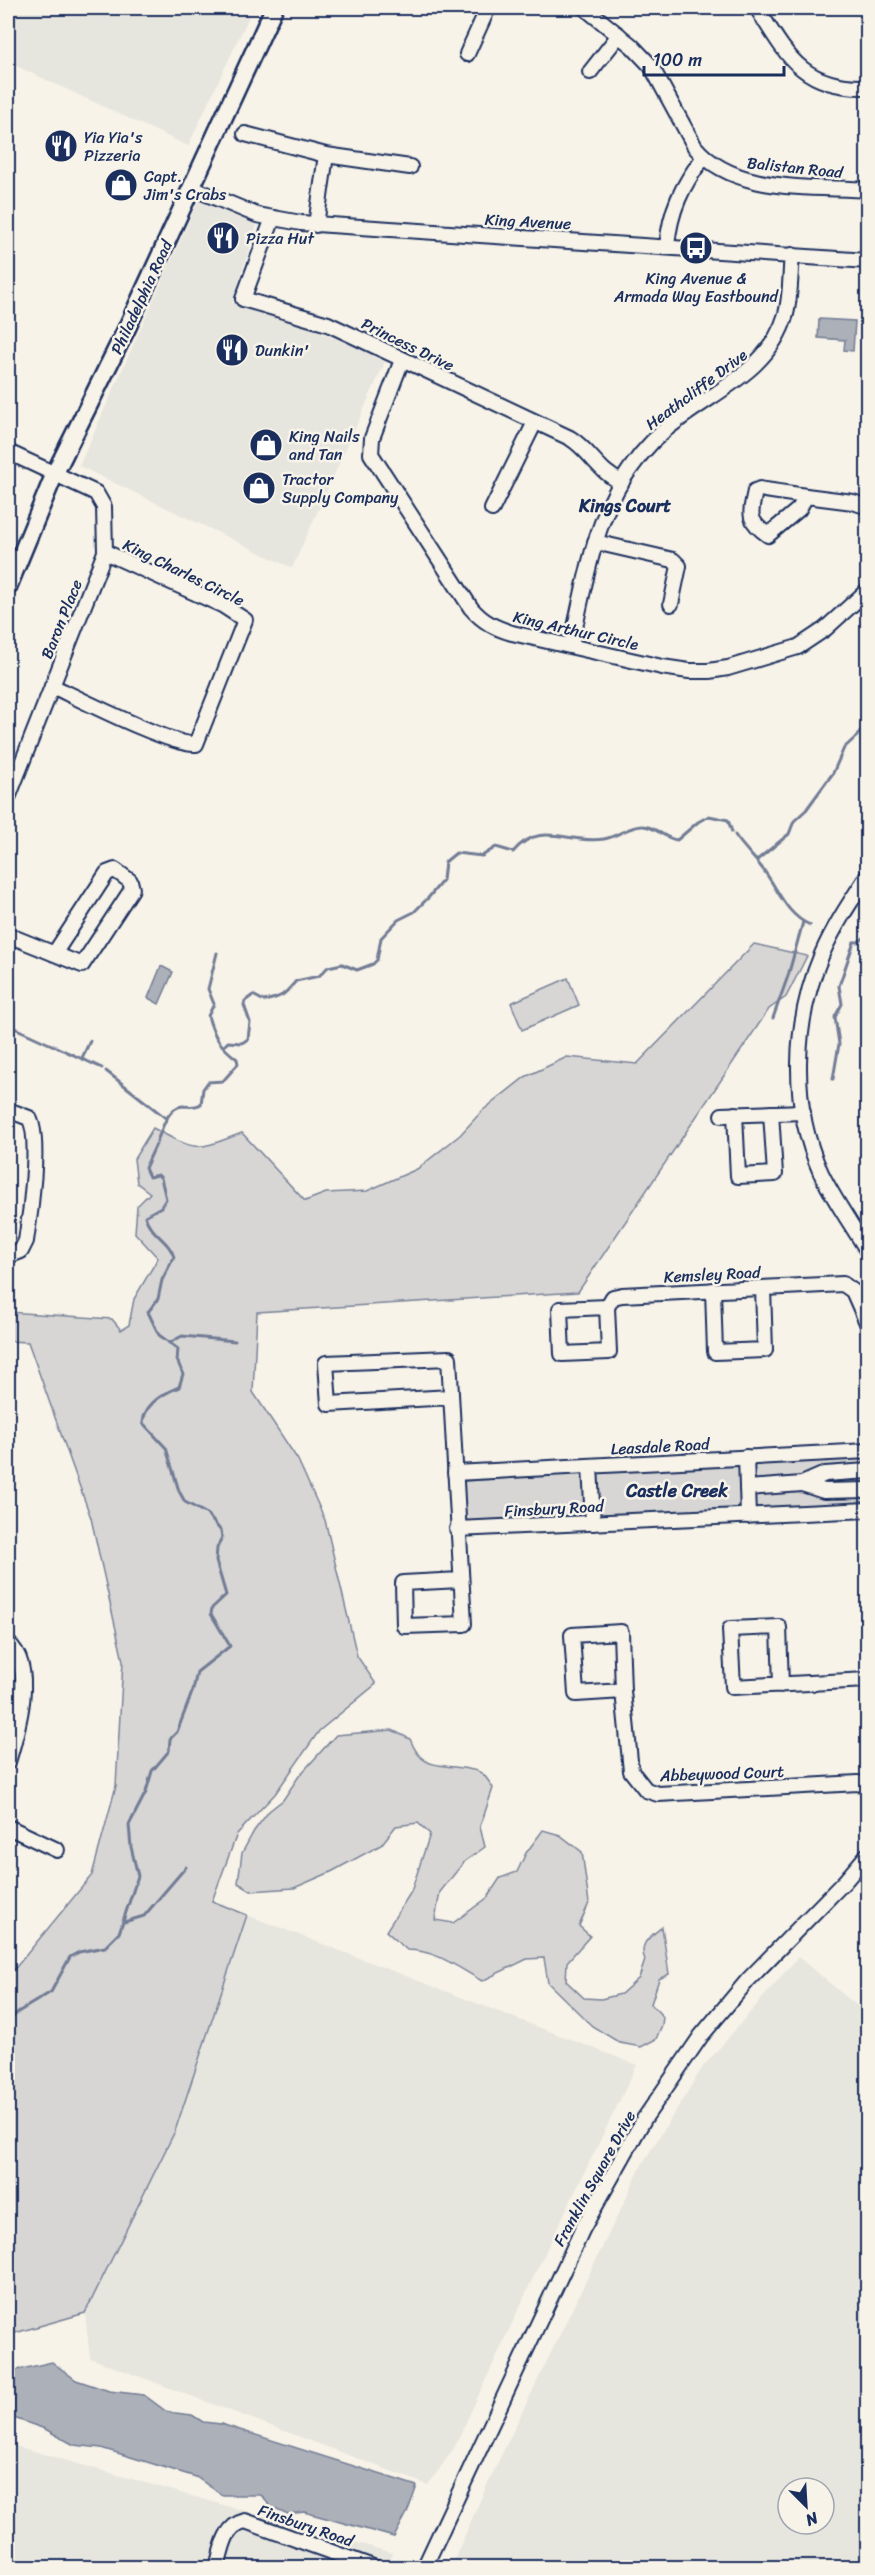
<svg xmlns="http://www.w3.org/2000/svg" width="875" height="2575" font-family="Sriracha,sans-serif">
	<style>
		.built { fill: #e6e5de; fill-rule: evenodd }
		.green { fill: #d7d6d4; stroke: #798299; stroke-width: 1.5 }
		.water { fill: #acb0b9; stroke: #727c95; stroke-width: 1.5 }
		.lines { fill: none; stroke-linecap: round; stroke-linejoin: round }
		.stream { stroke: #727c95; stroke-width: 3 }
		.minor-casing { stroke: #1b2f5e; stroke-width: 18 }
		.major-casing { stroke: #1b2f5e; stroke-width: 21 }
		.minor { stroke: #f7f3e8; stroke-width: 14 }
		.major { stroke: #f7f3e8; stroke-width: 16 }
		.labels { text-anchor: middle; stroke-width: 5; stroke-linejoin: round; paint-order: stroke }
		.poi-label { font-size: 16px; fill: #1b2f5e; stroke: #f7f3e8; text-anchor: start }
		.street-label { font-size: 16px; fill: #1b2f5e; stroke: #f7f3e8 }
		.neighbourhood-label { font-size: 18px; font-weight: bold; fill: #1b2f5e; stroke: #f7f3e8 }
	</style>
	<rect width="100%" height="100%" fill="#f7f3e8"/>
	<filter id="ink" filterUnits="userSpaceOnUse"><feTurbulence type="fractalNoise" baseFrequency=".0167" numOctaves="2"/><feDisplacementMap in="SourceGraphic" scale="12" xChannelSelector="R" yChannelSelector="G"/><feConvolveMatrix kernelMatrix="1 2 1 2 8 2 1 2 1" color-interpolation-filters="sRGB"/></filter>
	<g filter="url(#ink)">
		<g class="built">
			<path d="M8,8H253L188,146L8,62Z"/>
			<path d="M198,201L257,225L232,303L303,325L358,348L385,362L292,568L79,466Z"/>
			<path d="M247,1915L637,2065L541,2261L454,2448L428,2485L90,2358L85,2313L175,2131Z"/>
			<path d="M798,1957L867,2014V2554L859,2568L451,2567L487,2485L643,2163L703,2067ZM788,2488H824V2524H788Z"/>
			<path d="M8,2444L393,2553L387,2568L8,2567Z"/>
		</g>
		<g class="green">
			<path d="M754,944L807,956L786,997L769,1009L578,1292L257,1312L253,1392L298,1460L325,1520L357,1656L376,1684L319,1731L275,1794L237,1834L212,1901L247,1915L175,2131L85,2313L8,2335V1977L92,1875L116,1786L123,1661L91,1518L28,1342L8,1341V1312L112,1319L121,1330L129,1325L134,1299L158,1258L135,1233L137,1206L150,1193L137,1183L134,1159L153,1128C198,1152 195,1151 242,1133L305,1201L326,1193L367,1191L417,1169L460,1135L482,1111L525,1077L567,1057L637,1064Z"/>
			<path d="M568,978L579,1005L522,1030L511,1003Z"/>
			<path d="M867,1455V1503L465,1521L464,1481Z"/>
			<path d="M392,1730L410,1739C423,1772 439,1763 468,1769C472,1770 478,1770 481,1773C486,1776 490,1783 493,1788L480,1827L485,1847L464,1862L440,1892L435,1920L453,1923L487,1898L500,1878L517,1872L526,1853L543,1830L560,1835L582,1852L589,1903L579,1926L590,1936L567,1962L566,1981L584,1998L601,1999L621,1994L639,1978L645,1960C638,1943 650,1937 662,1927L669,1974L659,1979L651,2004L663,2017L662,2025L656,2039L641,2047L620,2043L592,2026L548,1983L544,1958L527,1959L482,1981C457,1967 436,1950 407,1950L386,1931L411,1892L430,1834L418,1823L396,1826L381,1845L331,1872L294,1888L251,1891L238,1883L242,1853L254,1831L269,1811L283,1800L299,1776L336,1735Z"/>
		</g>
		<g class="water">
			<path d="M819,319L855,321L853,351L844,350L845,340L818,338Z"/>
			<path d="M161,966L173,972L159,1004L148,998Z"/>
			<path d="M52,2362L76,2380L109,2391L144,2395L167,2412L192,2415L203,2422L221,2424L417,2486L407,2513L394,2537L304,2512L288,2514L270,2506L261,2495H222L196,2477L101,2448L74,2445L45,2429L8,2416V2372Z"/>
		</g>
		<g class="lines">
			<g class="stream">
				<path d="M735,835C743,847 753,856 762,868C778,888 785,914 810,925"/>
				<path d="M757,860L789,834L794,821L806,810L833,773L844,748L856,737L868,721"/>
				<path d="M854,942H858L868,935"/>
				<path d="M773,1018L788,976L803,922"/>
				<path d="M8,1025L102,1068"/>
				<path d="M224,1046L228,1042L242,1043L248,1039L250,1022L244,1005L245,1001L253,995L264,1001C283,997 284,995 296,981L319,976L328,967L342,964L357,970L373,964L377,960L381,938L398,920L414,912L429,897L443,880L445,862L456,853L482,856L496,847L513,852C541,819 568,845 604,839C617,837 630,825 643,826C655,826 665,839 677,840L698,822L709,816L728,820L732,832"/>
				<path d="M82,1058L90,1041"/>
				<path d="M106,1071L167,1119"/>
				<path d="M833,1079L839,1044L835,1017L842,1004L839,986L854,942"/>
				<path d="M157,1141C162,1130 167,1108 182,1106C189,1106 194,1108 201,1104L203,1089L208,1082L223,1081L238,1064L237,1059C220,1046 214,1037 208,1016L214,1004L208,989L217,953"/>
				<path d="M169,1343L182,1336L235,1341"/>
				<path d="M124,1922L144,1916L186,1867"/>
				<path d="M8,2022L18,2012L51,1992L70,1957L79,1952L105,1947L119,1933L138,1876L131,1847L129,1825L146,1792L152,1771L169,1751L170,1739L177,1732L193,1690L197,1672L230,1646L211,1614L212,1608L226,1595L216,1561L217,1548L222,1537L221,1531L207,1514L185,1502L179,1491L166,1448L143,1423C144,1404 164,1393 179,1387L183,1374L177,1360L178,1349L159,1335L148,1312L158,1299L162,1280L174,1257C170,1241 150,1234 145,1216L161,1207L166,1199L161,1178L158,1175L149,1177L145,1168L156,1144"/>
			</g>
			<g class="minor-casing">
				<g id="minor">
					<path d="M585,8L632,46L651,66L695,147C734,194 811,186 868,190"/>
					<path d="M757,8C787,56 803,89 868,87"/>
					<path d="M467,54L488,8"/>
					<path d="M590,72L619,35"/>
					<path d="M245,134L326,155L410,167"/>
					<path d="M192,188L257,215L301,223L868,261"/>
					<path d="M273,218L243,299L328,324L570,438C590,450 600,474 622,482"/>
					<path d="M316,225L326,155"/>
					<path d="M667,246C670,211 682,185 704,157"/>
					<path d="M402,360L372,438L371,454L471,608C483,622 495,628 512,633L662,667L689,671H709L728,668L798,647L825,629L868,590"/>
					<path d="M8,452L96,493L104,507L105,552L8,798"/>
					<path d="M760,489L765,490L806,496L799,509L768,535C747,520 750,515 755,491Z"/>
					<path d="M806,496L853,502L868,507"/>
					<path d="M492,509L535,422"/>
					<path d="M595,542L673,560L679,566L671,604"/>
					<path d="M571,645C585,586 593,520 630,469C643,450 659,433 678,420C720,388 770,369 786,314C791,295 790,274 792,255"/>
					<path d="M52,686C78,698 174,747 196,744L245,620L222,605L105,552"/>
					<path d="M868,875C851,901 834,926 822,954C793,1022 790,1105 821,1173C834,1200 852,1225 868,1252"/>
					<path d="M8,935L82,965L132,889L130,881L115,870L107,873L54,954"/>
					<path d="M8,1110L29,1118C41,1136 30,1217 26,1241L21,1251L8,1256"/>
					<path d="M735,1114L738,1176L775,1174L771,1113"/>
					<path d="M722,1115L803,1112"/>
					<path d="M713,1290L715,1352L765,1350L763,1288"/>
					<path d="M607,1307L609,1352L562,1354L560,1309L607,1307L613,1297L622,1295L843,1284L853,1291L868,1325"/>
					<path d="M451,1397L329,1404L326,1363L449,1358L464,1624L404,1626L403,1583L460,1580"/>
					<path d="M746,1457L748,1516"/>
					<path d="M590,1466L593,1523"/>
					<path d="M455,1473L868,1451"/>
					<path d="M802,1484L824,1491L868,1490"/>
					<path d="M747,1488L802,1484L825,1474L868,1471"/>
					<path d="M457,1529L868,1510"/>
					<path d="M8,1643C37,1667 17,1732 8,1762"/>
					<path d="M781,1685L779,1627L730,1629L733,1687L868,1680"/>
					<path d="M623,1691L576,1694L572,1635L621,1632L623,1691L631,1771L646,1790L658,1794L858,1783L868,1786"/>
					<path d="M8,1827L57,1850"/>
					<path d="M217,2568C222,2549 224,2526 245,2521L376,2568"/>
					<path d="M424,2568L583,2228L644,2119L701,2036L748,1980L845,1881L868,1854"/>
				</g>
			</g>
			<g class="major-casing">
				<path id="major" d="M8,587L55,473L126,330L274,8"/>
			</g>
			<use href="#minor" class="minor"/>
			<use href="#major" class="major"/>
		</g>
	</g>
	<defs>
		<g id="restaurant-disc" transform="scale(1.725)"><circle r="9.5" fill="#1b2f5e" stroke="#f7f3e8"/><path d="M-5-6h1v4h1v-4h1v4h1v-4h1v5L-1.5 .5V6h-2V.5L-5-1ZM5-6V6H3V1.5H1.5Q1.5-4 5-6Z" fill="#fff"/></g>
		<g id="shop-disc" transform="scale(1.725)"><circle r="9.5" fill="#1b2f5e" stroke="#f7f3e8"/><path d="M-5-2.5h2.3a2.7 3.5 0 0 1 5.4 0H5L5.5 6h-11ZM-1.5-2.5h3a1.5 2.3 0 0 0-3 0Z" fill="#fff"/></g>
		<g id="bus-disc" transform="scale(1.725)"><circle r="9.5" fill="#1b2f5e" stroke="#f7f3e8"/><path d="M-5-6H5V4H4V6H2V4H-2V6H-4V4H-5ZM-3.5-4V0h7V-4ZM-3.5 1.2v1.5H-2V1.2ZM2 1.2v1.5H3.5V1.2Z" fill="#fff"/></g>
	</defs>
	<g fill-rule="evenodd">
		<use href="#restaurant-disc" x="61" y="146"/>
		<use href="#shop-disc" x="121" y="185"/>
		<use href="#restaurant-disc" x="223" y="238"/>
		<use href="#bus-disc" x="696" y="248"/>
		<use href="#restaurant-disc" x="232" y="350"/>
		<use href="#shop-disc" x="266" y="445"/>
		<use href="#shop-disc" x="259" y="488"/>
	</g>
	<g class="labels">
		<g class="poi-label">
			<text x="84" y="143">Yia Yia's<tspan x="84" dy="18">Pizzeria</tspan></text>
			<text x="144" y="182">Capt.<tspan x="144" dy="18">Jim's Crabs</tspan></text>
			<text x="246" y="244">Pizza Hut</text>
			<text x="696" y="284" text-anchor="middle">King Avenue &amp;<tspan x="696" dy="18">Armada Way Eastbound</tspan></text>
			<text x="255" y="356">Dunkin'</text>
			<text x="289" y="442">King Nails<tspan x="289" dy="18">and Tan</tspan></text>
			<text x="282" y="485">Tractor<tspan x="282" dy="18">Supply Company</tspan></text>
		</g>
		<g class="street-label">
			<text transform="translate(795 167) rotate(6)" y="6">Balistan Road</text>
			<text transform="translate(528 221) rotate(3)" y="6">King Avenue</text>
			<text transform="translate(141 297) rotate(-65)" y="6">Philadelphia Road</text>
			<text transform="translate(408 344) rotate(26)" y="6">Princess Drive</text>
			<text transform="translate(696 389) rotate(-37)" y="6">Heathcliffe Drive</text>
			<text transform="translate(184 572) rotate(26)" y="6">King Charles Circle</text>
			<text transform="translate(61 619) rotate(-68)" y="6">Baron Place</text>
			<text transform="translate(576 630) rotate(13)" y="6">King Arthur Circle</text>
			<text transform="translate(712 1274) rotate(-3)" y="6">Kemsley Road</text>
			<text transform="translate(660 1446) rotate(-3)" y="6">Leasdale Road</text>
			<text transform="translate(554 1508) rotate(-3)" y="6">Finsbury Road</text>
			<text transform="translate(722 1773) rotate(-2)" y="6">Abbeywood Court</text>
			<text transform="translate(594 2178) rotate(-61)" y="6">Franklin Square Drive</text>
			<text transform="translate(306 2525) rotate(19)" y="6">Finsbury Road</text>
		</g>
		<g class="neighbourhood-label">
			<text x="625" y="512">Kings Court</text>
			<text x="677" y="1497">Castle Creek</text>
		</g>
	</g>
	<rect width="875" height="2575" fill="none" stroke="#f7f3e8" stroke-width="30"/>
	<rect x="15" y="15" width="845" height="2545" fill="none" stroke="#1b2f5e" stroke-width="2" filter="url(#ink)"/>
	<g transform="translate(806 2506) rotate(156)"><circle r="28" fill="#f7f3e8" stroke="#9fa5b1" stroke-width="1.5"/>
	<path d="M0-4.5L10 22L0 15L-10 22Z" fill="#1b2f5e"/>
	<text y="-9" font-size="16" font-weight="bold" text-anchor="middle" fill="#1b2f5e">N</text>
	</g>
	<path d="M644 66v9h140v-9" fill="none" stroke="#1b2f5e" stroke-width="3"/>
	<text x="653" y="66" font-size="18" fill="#1b2f5e" stroke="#f7f3e8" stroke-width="4.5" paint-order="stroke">100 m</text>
</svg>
